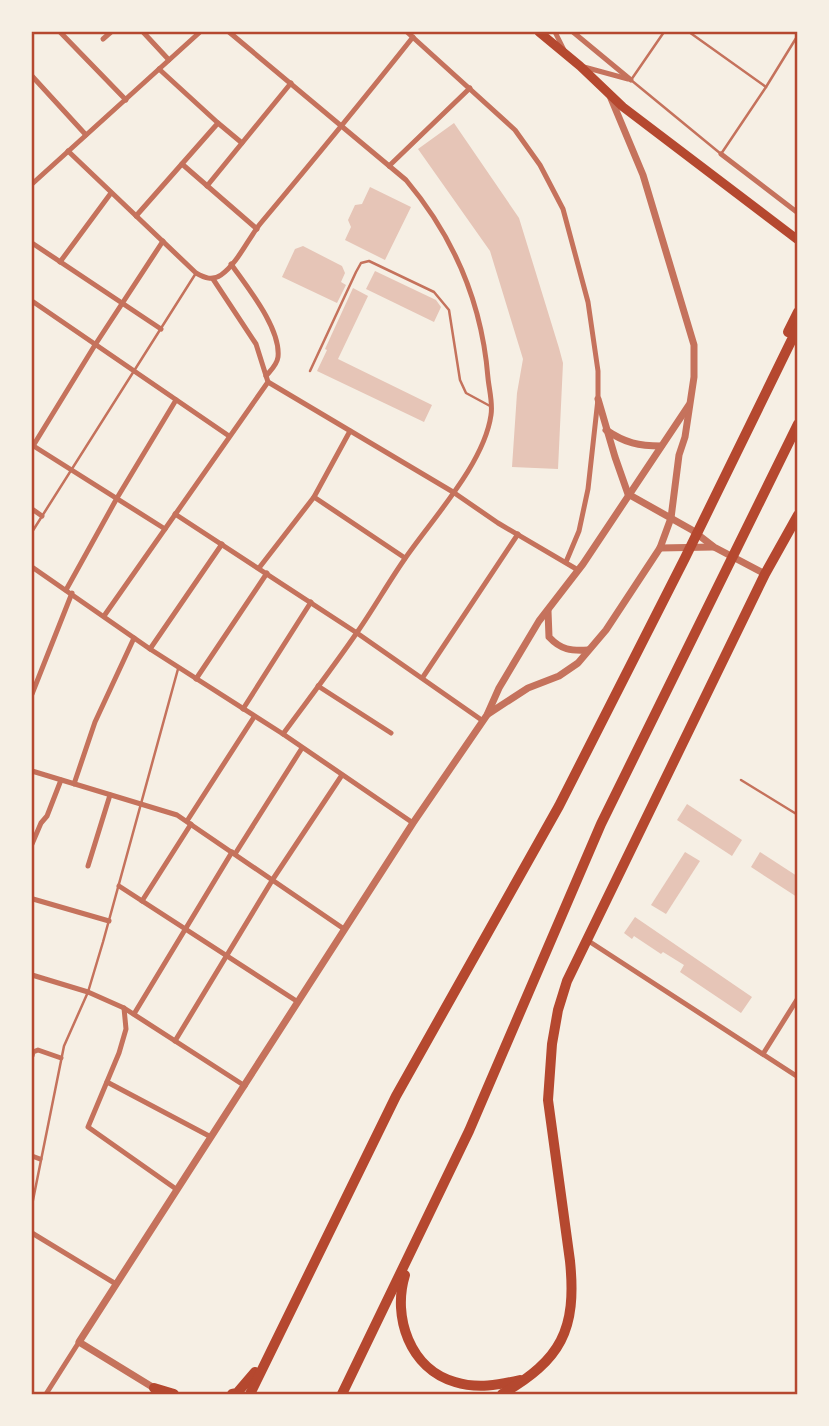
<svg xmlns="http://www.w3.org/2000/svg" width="829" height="1426" font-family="Barlow,sans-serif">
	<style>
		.building { fill: #e6c5b7 }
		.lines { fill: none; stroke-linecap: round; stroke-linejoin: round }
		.service { stroke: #c5725c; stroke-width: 2.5 }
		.minor { stroke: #c5725c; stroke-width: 5 }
		.tertiary { stroke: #c5725c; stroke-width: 7 }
		.primary { stroke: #b5482f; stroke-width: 9 }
		.trunk { stroke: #b5482f; stroke-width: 10 }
		.neatline { fill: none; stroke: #b5482f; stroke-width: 2.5 }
	</style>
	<rect width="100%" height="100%" fill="#f6efe4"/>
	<g class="building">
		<path d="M454,123L519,218L559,348L563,363L558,469L512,467L517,393L523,359L490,251L418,149Z"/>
		<path d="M370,187L411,207L385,260L345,240L351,227L348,220L355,205L362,204Z"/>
		<path d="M303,246L342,266L345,273L341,282L346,285L337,303L282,277L295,249Z"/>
		<path d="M375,271L436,300L441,307L434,322L366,289Z"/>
		<path d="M353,288L368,296L338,359L432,405L424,422L317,371L327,350L325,349Z"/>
		<path d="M687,804L742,840L732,856L677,820Z"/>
		<path d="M685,852L700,861L666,914L651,905Z"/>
		<path d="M760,852L797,876V897L751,867Z"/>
		<path d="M635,917L752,997L741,1013L680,972L684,965L663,952L661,954L634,936L632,939L624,933Z"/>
	</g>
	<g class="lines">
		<g class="service">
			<path d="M664,32L631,80L721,154L766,87L798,35"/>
			<path d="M689,32L766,87"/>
			<path d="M310,371L356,272L361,263L369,261L434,292L449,310L460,380L466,393L490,406"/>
			<path d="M32,532L196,273"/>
			<path d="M741,780L798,815"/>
			<path d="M32,1205L64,1046L88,992L103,942L178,669"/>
			<path d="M32,1393L40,1394"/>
		</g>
		<g class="minor">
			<path d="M60,32L126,100"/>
			<path d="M143,32L169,60"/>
			<path d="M229,32L406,180C454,237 482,303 488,378C489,389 493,403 491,415C484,464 432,519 404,560C388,583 374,608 358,631C334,666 308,700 283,734"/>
			<path d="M407,32L515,130L540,165L563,209L588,302L598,371V399L588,489L579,531L566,562"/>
			<path d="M555,32L565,52"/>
			<path d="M573,32L631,80"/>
			<path d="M103,39L111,32"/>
			<path d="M584,67L628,79"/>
			<path d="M32,76L86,135"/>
			<path d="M218,123L242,143"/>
			<path d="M68,151L196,273C205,278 212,281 221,275C237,264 248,239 260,224C312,162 363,100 413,37"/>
			<path d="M721,154L798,213"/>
			<path d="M182,164L257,229"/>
			<path d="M389,166L470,88"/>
			<path d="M32,184L200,32"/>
			<path d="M207,186L291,83"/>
			<path d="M136,216L218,123L159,69"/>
			<path d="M32,243L161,329"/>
			<path d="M60,262L111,193"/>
			<path d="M231,264C247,287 281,328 278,357C277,365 271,370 266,376"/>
			<path d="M32,301L229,436"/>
			<path d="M268,382L453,492L498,523L578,570"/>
			<path d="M32,445L165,529"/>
			<path d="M33,446L95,345L163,241"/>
			<path d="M314,497L350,431"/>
			<path d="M32,509L42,516"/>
			<path d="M175,514L357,633L483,721"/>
			<path d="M32,567L150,649L283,734L413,823"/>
			<path d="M259,568L314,497L405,558"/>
			<path d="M66,590L117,498L176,400"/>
			<path d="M104,616L268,382L256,344L213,279"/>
			<path d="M150,649L222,544"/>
			<path d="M423,677L518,534"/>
			<path d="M196,679L267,573"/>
			<path d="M318,686L391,733"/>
			<path d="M32,694L72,593"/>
			<path d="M243,709L311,602"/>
			<path d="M32,771L177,815L344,929"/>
			<path d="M74,784L95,722L134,638"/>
			<path d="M187,821L254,717"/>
			<path d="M32,844L41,823L47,816L61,780"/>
			<path d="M235,854L302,748"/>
			<path d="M88,866L110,795"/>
			<path d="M119,886L298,1002"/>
			<path d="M33,899L109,921"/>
			<path d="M142,901L191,824"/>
			<path d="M587,940L798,1077"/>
			<path d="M32,975L88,992L124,1008L245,1086"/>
			<path d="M124,1008L126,1029L119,1053L88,1127L176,1189"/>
			<path d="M134,1014L232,852"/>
			<path d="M175,1041L273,879L342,775"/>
			<path d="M763,1054L798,998"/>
			<path d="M32,1056L33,1052L38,1050L61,1058"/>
			<path d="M107,1082L211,1137"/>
			<path d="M32,1156L40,1159"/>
			<path d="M32,1233L116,1284"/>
			<path d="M46,1394L79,1342"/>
		</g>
		<g class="tertiary">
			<path d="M598,399L615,457L628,494L692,530L714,547L765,574"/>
			<path d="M606,430C625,443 639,446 661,446"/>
			<path d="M660,548L713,547"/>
			<path d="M548,611L549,637C561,650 571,651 588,650"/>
			<path d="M488,714L528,688L559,676L578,663L606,630L660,548L671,518L679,455L685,437L694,377V345L643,175L610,96"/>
			<path d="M154,1388L79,1342L413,823L487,715L499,688L539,621L583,564L689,405"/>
		</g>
		<path class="primary" d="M539,32L580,66L623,107L798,240"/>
		<g class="trunk">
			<path d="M788,332L798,312"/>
			<path d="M405,1275C392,1317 410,1369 455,1382C477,1389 499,1385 520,1380"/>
			<path d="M154,1388L174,1394"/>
			<path d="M232,1394L237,1393L255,1372"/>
			<path d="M250,1394L396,1096L559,806L685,558L798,327"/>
			<path d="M342,1394L469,1131L601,824L798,424"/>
			<path d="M502,1394C561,1360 577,1330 570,1261L548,1100L552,1044L558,1010L567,981L765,574L798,515"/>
		</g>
	</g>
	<rect width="829" height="1426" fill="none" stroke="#f6efe4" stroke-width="66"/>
	<rect x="33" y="33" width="763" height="1360" class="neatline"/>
</svg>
